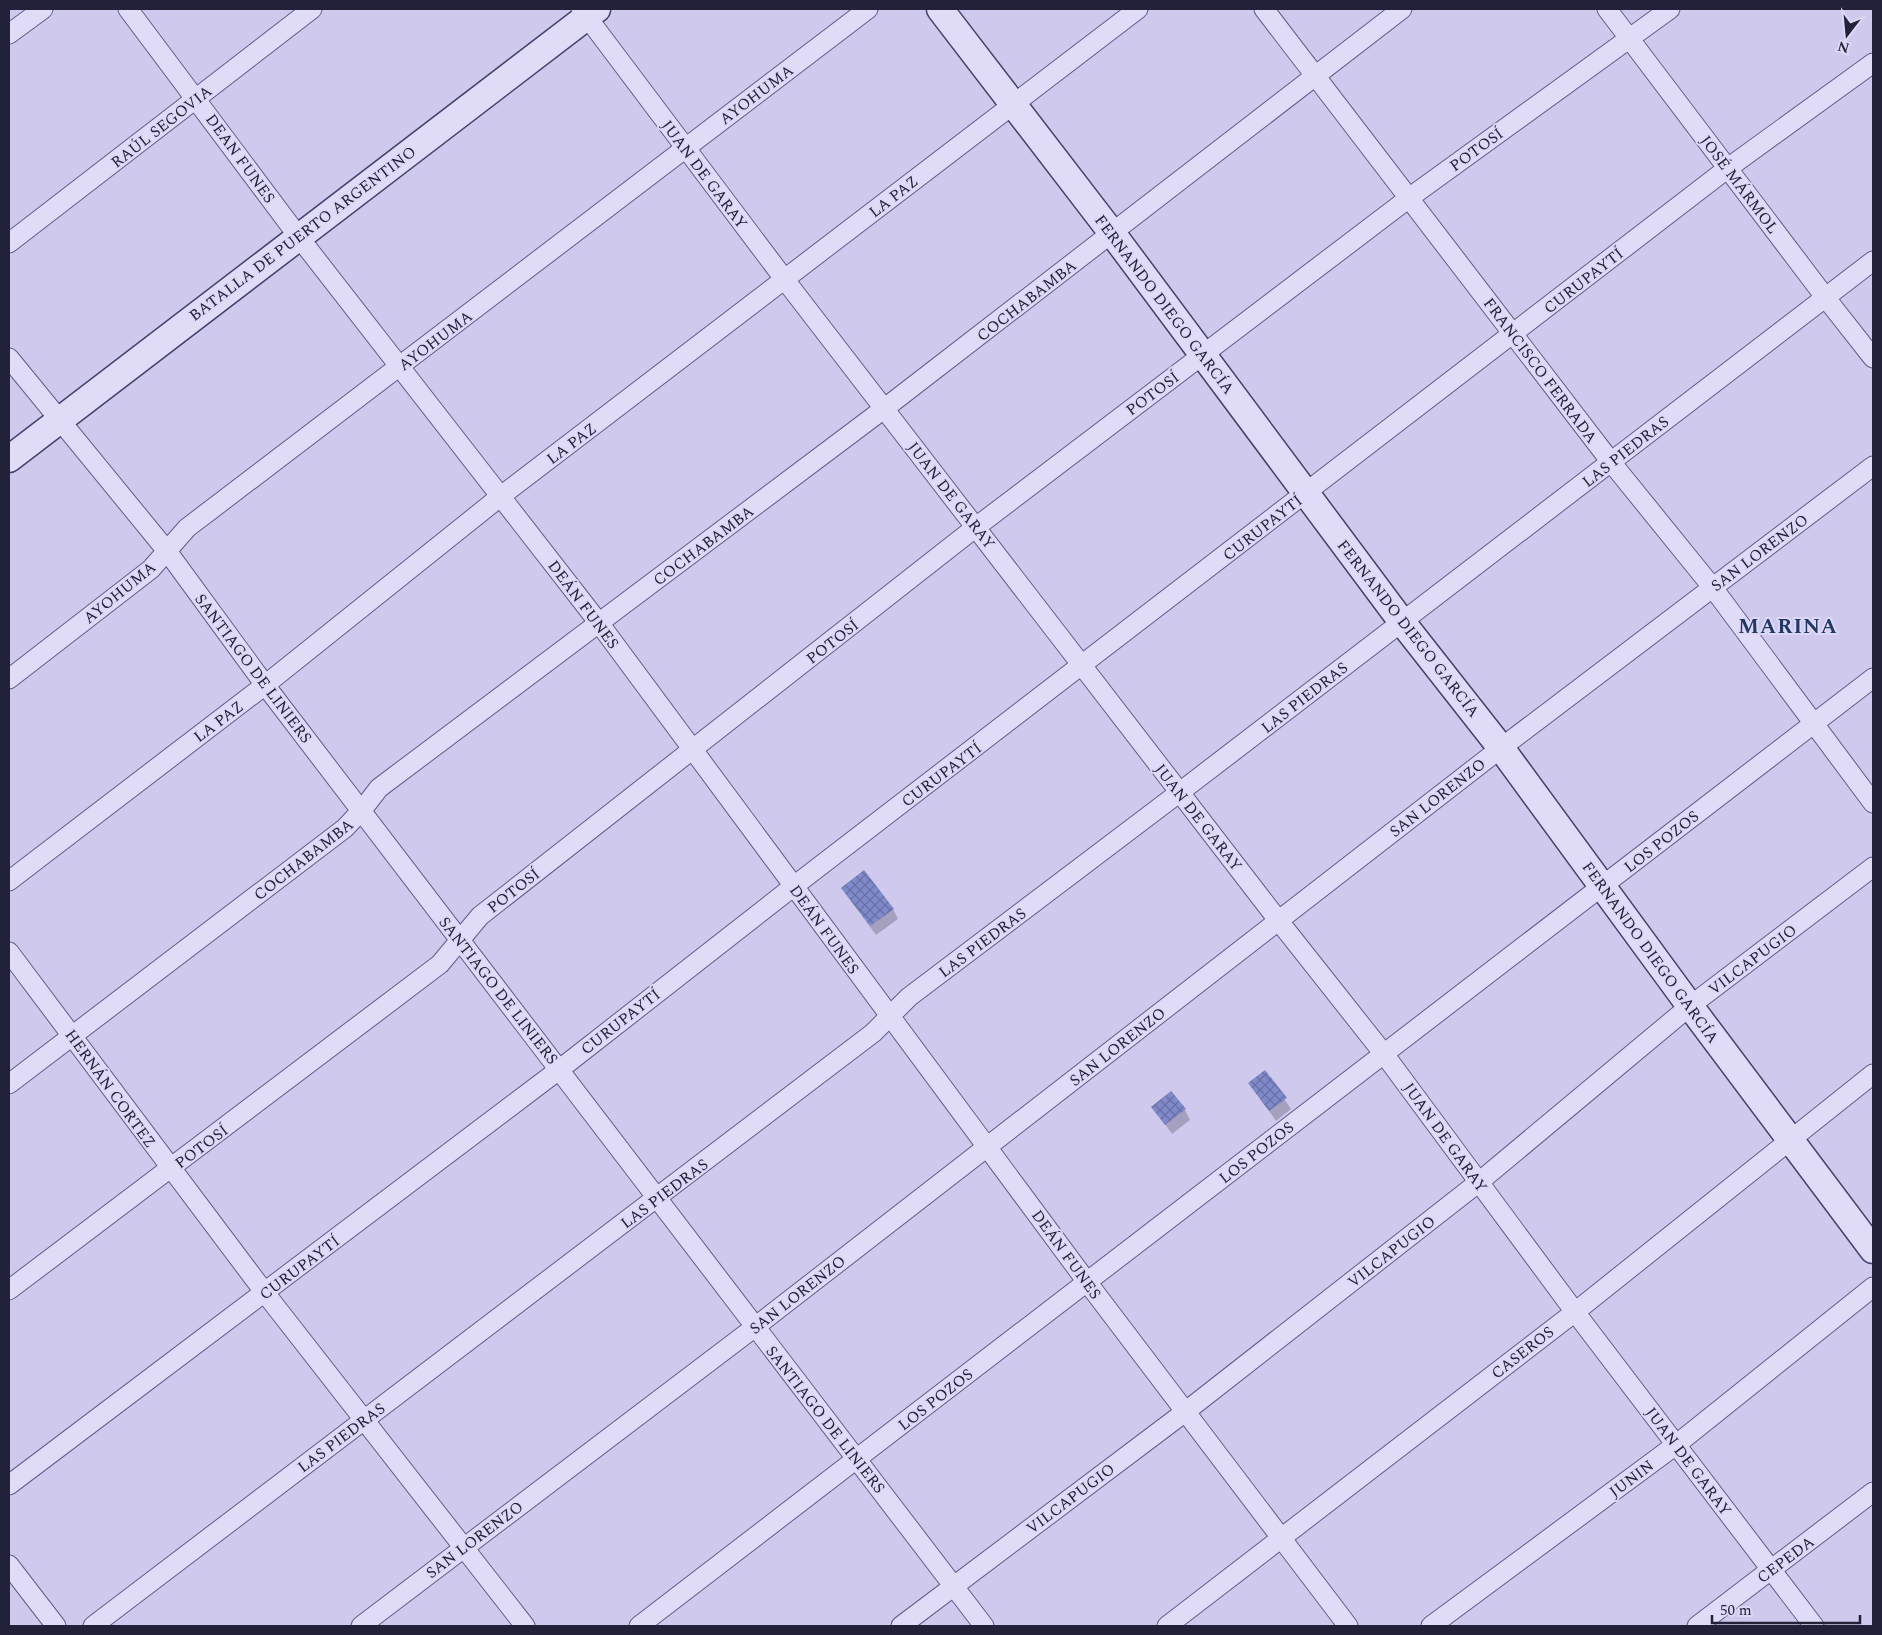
<svg xmlns="http://www.w3.org/2000/svg" width="1882" height="1635" font-family="Spectral,serif">
	<style>
		.shadow { fill: #0003 }
		.building { fill: url(#building-cross-hatch) }
		.lines { fill: none; stroke-linecap: round; stroke-linejoin: round }
		.minor-casing { stroke: #5e5e89; stroke-width: 21 }
		.secondary-casing { stroke: #41436b; stroke-width: 29 }
		.minor { stroke: #e0dcf8; stroke-width: 19 }
		.secondary { stroke: #e0dcf8; stroke-width: 26 }
		.labels { text-anchor: middle; stroke-width: 4; stroke-linejoin: round; paint-order: stroke }
		.street-label { font-size: 16px; fill: #21223a; stroke: #ddd8f5 }
		.district-label { font-size: 21px; font-weight: bold; letter-spacing: 1px; fill: #223865; stroke: #ddd8f5 }
	</style>
	<defs>
		<pattern id="building-cross-hatch" width="8" height="8" patternUnits="userSpaceOnUse" patternTransform="scale(1.25)"><rect width="8" height="8" fill="#8089c9"/><path d="M0 0l8 8M0 8l8-8" fill="none" stroke="#6870a4"/></pattern>
	</defs>
	<rect width="100%" height="100%" fill="#cec9ed"/>
	<g class="shadow">
		<path d="M842,888L893,909L898,919L876,935Z"/>
		<path d="M1265,1072L1291,1109L1276,1121L1250,1083Z"/>
		<path d="M1153,1107L1185,1110L1190,1120L1172,1134Z"/>
	</g>
	<g class="building">
		<path d="M864,870L894,909L870,926L841,888Z"/>
		<path d="M1265,1070L1287,1098L1269,1111L1248,1083Z"/>
		<path d="M1171,1091L1186,1109L1165,1125L1151,1107Z"/>
	</g>
	<g class="lines">
		<g class="minor-casing">
			<g id="minor">
				<path d="M128,9L298,236L599,623L1087,1282L1348,1626"/>
				<path d="M581,9L785,280L1278,920L1384,1054L1575,1312L1814,1626"/>
				<path d="M1264,9L1611,462L1713,588L1873,803"/>
				<path d="M1607,9L1825,297L1873,358"/>
				<path d="M9,34L43,9"/>
				<path d="M9,243L312,9"/>
				<path d="M9,358L167,551L265,685L984,1626"/>
				<path d="M9,679L151,569L187,528L868,9"/>
				<path d="M9,881L265,685L501,496L1138,9"/>
				<path d="M9,952L265,1293L525,1626"/>
				<path d="M9,1084L345,828L362,810L379,788L885,408L1402,9"/>
				<path d="M9,1290L440,964L480,916L976,527L1409,198L1670,9"/>
				<path d="M9,1485L560,1069L794,886L1728,168L1873,63"/>
				<path d="M9,1565L56,1626"/>
				<path d="M93,1626L873,1033L909,997L1180,792L1873,261"/>
				<path d="M361,1626L755,1327L1501,748L1873,466"/>
				<path d="M639,1626L1873,678"/>
				<path d="M901,1626L1185,1412L1479,1182L1690,1006L1873,867"/>
				<path d="M1167,1626L1575,1312L1873,1074"/>
				<path d="M1431,1626L1677,1444L1873,1287"/>
				<path d="M1697,1626L1873,1492"/>
			</g>
		</g>
		<g class="secondary-casing">
			<g id="secondary">
				<path d="M940,9L1112,233L1402,622L1501,748L1690,1006L1873,1250"/>
				<path d="M9,459L597,9"/>
			</g>
		</g>
		<use href="#minor" class="minor"/>
		<use href="#secondary" class="secondary"/>
	</g>
	<g class="labels">
		<g class="street-label">
			<text transform="translate(756 94) rotate(-37)" y="6">AYOHUMA</text>
			<text transform="translate(161 126) rotate(-38)" y="6">RAÚL SEGOVIA</text>
			<text transform="translate(1476 149) rotate(-36)" y="6">POTOSÍ</text>
			<text transform="translate(241 158) rotate(54)" y="6">DEAN FUNES</text>
			<text transform="translate(705 174) rotate(53)" y="6">JUAN DE GARAY</text>
			<text transform="translate(1740 184) rotate(53)" y="6">JOSÉ MÁRMOL</text>
			<text transform="translate(893 196) rotate(-38)" y="6">LA PAZ</text>
			<text transform="translate(302 233) rotate(-37)" y="6">BATALLA DE PUERTO ARGENTINO</text>
			<text transform="translate(1583 280) rotate(-38)" y="6">CURUPAYTÍ</text>
			<text transform="translate(1026 300) rotate(-38)" y="6">COCHABAMBA</text>
			<text transform="translate(1165 304) rotate(53)" y="6">FERNANDO DIEGO GARCÍA</text>
			<text transform="translate(435 340) rotate(-37)" y="6">AYOHUMA</text>
			<text transform="translate(1541 370) rotate(53)" y="6">FRANCISCO FERRADA</text>
			<text transform="translate(1152 393) rotate(-37)" y="6">POTOSÍ</text>
			<text transform="translate(571 443) rotate(-37)" y="6">LA PAZ</text>
			<text transform="translate(1625 451) rotate(-38)" y="6">LAS PIEDRAS</text>
			<text transform="translate(952 495) rotate(52)" y="6">JUAN DE GARAY</text>
			<text transform="translate(1262 527) rotate(-38)" y="6">CURUPAYTÍ</text>
			<text transform="translate(703 545) rotate(-37)" y="6">COCHABAMBA</text>
			<text transform="translate(1759 552) rotate(-37)" y="6">SAN LORENZO</text>
			<text transform="translate(119 592) rotate(-39)" y="6">AYOHUMA</text>
			<text transform="translate(584 604) rotate(53)" y="6">DEÁN FUNES</text>
			<text transform="translate(1409 628) rotate(52)" y="6">FERNANDO DIEGO GARCÍA</text>
			<text transform="translate(832 641) rotate(-38)" y="6">POTOSÍ</text>
			<text transform="translate(254 668) rotate(53)" y="6">SANTIAGO DE LINIERS</text>
			<text transform="translate(1304 697) rotate(-38)" y="6">LAS PIEDRAS</text>
			<text transform="translate(218 721) rotate(-37)" y="6">LA PAZ</text>
			<text transform="translate(941 774) rotate(-37)" y="6">CURUPAYTÍ</text>
			<text transform="translate(1437 797) rotate(-38)" y="6">SAN LORENZO</text>
			<text transform="translate(1199 817) rotate(52)" y="6">JUAN DE GARAY</text>
			<text transform="translate(1661 841) rotate(-38)" y="6">LOS POZOS</text>
			<text transform="translate(303 859) rotate(-38)" y="6">COCHABAMBA</text>
			<text transform="translate(513 890) rotate(-38)" y="6">POTOSÍ</text>
			<text transform="translate(825 929) rotate(54)" y="6">DEÁN FUNES</text>
			<text transform="translate(982 942) rotate(-37)" y="6">LAS PIEDRAS</text>
			<text transform="translate(1651 952) rotate(54)" y="6">FERNANDO DIEGO GARCÍA</text>
			<text transform="translate(1752 959) rotate(-37)" y="6">VILCAPUGIO</text>
			<text transform="translate(499 990) rotate(52)" y="6">SANTIAGO DE LINIERS</text>
			<text transform="translate(620 1021) rotate(-38)" y="6">CURUPAYTÍ</text>
			<text transform="translate(1117 1046) rotate(-38)" y="6">SAN LORENZO</text>
			<text transform="translate(111 1088) rotate(54)" y="6">HERNÁN CORTEZ</text>
			<text transform="translate(1446 1137) rotate(54)" y="6">JUAN DE GARAY</text>
			<text transform="translate(201 1146) rotate(-37)" y="6">POTOSÍ</text>
			<text transform="translate(1256 1152) rotate(-38)" y="6">LOS POZOS</text>
			<text transform="translate(664 1193) rotate(-37)" y="6">LAS PIEDRAS</text>
			<text transform="translate(1391 1251) rotate(-38)" y="6">VILCAPUGIO</text>
			<text transform="translate(1067 1254) rotate(54)" y="6">DEÁN FUNES</text>
			<text transform="translate(299 1267) rotate(-37)" y="6">CURUPAYTÍ</text>
			<text transform="translate(797 1294) rotate(-38)" y="6">SAN LORENZO</text>
			<text transform="translate(1522 1352) rotate(-38)" y="6">CASEROS</text>
			<text transform="translate(935 1399) rotate(-38)" y="6">LOS POZOS</text>
			<text transform="translate(826 1419) rotate(52)" y="6">SANTIAGO DE LINIERS</text>
			<text transform="translate(341 1437) rotate(-37)" y="6">LAS PIEDRAS</text>
			<text transform="translate(1689 1461) rotate(53)" y="6">JUAN DE GARAY</text>
			<text transform="translate(1631 1478) rotate(-37)" y="6">JUNIN</text>
			<text transform="translate(1070 1498) rotate(-37)" y="6">VILCAPUGIO</text>
			<text transform="translate(474 1539) rotate(-37)" y="6">SAN LORENZO</text>
			<text transform="translate(1785 1559) rotate(-37)" y="6">CEPEDA</text>
		</g>
		<g class="district-label">
			<text x="1788" y="633">MARINA</text>
		</g>
	</g>
	<rect width="1882" height="1635" fill="none" stroke="#21223a" stroke-width="20"/>
	<g transform="translate(1847 35) rotate(196)" stroke="#ddd8f5" stroke-width="4" paint-order="stroke">
	<path d="M0-4L9 19L0 12L-9 19Z" fill="#21223a"/>
	<text y="-8" font-size="14" font-weight="bold" text-anchor="middle" fill="#21223a">N</text>
	</g>
	<path d="M1712 1615v8h148v-8" fill="none" stroke="#21223a" stroke-width="2.5"/>
	<text x="1720" y="1615" font-size="15" fill="#21223a" stroke="#ddd8f5" stroke-width="4" paint-order="stroke">50 m</text>
</svg>
